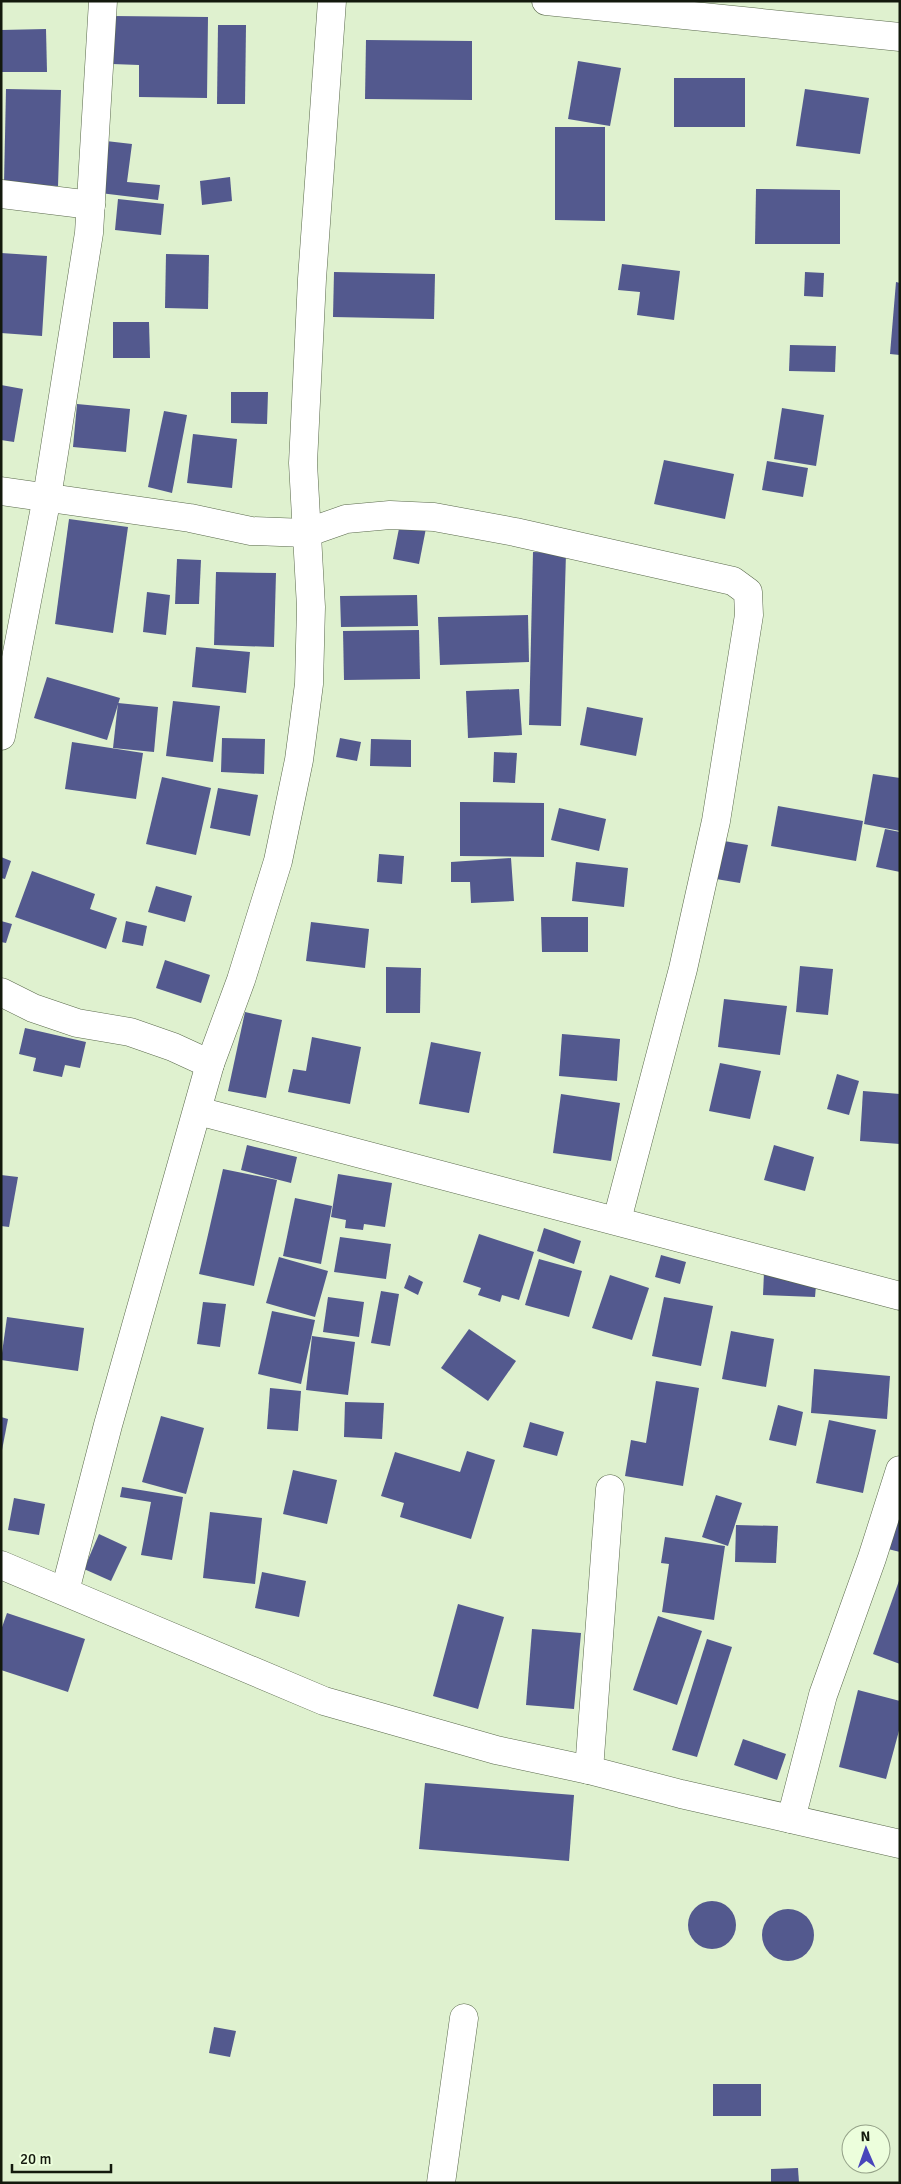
<svg xmlns="http://www.w3.org/2000/svg" width="901" height="2184" font-family="Signika,sans-serif">
	<style>
		.building { fill: #53598e }
		.lines { fill: none; stroke-linecap: round; stroke-linejoin: round }
		.minor-casing { stroke: #5a694c; stroke-width: 29 }
		.minor { stroke: #fff; stroke-width: 28 }
	</style>
	<rect width="100%" height="100%" fill="#dff1cf"/>
	<g class="building">
		<path d="M113,16L208,17L207,98L139,97V65L112,64Z"/>
		<path d="M218,25H246L245,104H217Z"/>
		<path d="M46,29L47,72H1V30Z"/>
		<path d="M366,40L472,41V100L365,99Z"/>
		<path d="M578,61L621,68L610,126L568,119Z"/>
		<rect x="674" y="78" width="71" height="49"/>
		<path d="M6,89L61,90L58,186L4,184Z"/>
		<path d="M805,89L869,98L860,154L796,146Z"/>
		<path d="M555,127H605V221L555,220Z"/>
		<path d="M106,141L132,144L127,182L160,185L158,200L100,193Z"/>
		<path d="M230,177L232,201L202,205L200,181Z"/>
		<path d="M756,189L840,190V244H755Z"/>
		<path d="M118,199L164,204L161,235L115,230Z"/>
		<path d="M1,253L47,256L42,336L1,333Z"/>
		<path d="M166,254L209,255L208,309L165,308Z"/>
		<path d="M622,264L680,271L674,320L637,315L640,292L618,290Z"/>
		<path d="M334,272L435,274L434,319L333,317Z"/>
		<path d="M805,272L824,273L823,297L804,296Z"/>
		<path d="M896,282L900,283V355L890,354Z"/>
		<path d="M113,322H149L150,358H113Z"/>
		<path d="M790,345L836,346L835,372L789,371Z"/>
		<path d="M1,385L23,389L14,442L1,440Z"/>
		<path d="M231,392H268L267,424L231,423Z"/>
		<path d="M77,404L130,409L126,452L73,447Z"/>
		<path d="M782,408L824,415L816,466L774,459Z"/>
		<path d="M164,411L187,415L172,493L148,487Z"/>
		<path d="M193,434L237,439L232,488L187,483Z"/>
		<path d="M664,460L734,474L725,519L654,504Z"/>
		<path d="M767,461L808,468L803,497L762,490Z"/>
		<path d="M402,513L428,518L419,564L393,559Z"/>
		<path d="M69,519L128,527L113,633L55,624Z"/>
		<path d="M533,552L566,553L561,726L529,725Z"/>
		<path d="M177,559L201,560L199,604H175Z"/>
		<path d="M216,572L276,573L274,647L214,645Z"/>
		<path d="M147,592L170,595L166,635L143,632Z"/>
		<path d="M417,595L418,626L341,627L340,596Z"/>
		<path d="M528,615L529,662L440,665L438,617Z"/>
		<path d="M419,630L420,679L344,680L343,631Z"/>
		<path d="M196,647L250,652L246,693L192,687Z"/>
		<path d="M47,677L120,698L107,740L34,718Z"/>
		<path d="M519,689L522,735L468,738L466,691Z"/>
		<path d="M173,701L220,706L213,762L166,756Z"/>
		<path d="M118,703L158,707L154,752L113,748Z"/>
		<path d="M587,707L643,718L636,756L580,745Z"/>
		<path d="M222,738L265,739L264,774L221,772Z"/>
		<path d="M340,738L361,742L357,761L336,757Z"/>
		<path d="M371,739L411,740V767L370,766Z"/>
		<path d="M72,742L143,753L136,799L65,789Z"/>
		<path d="M494,752L517,753L515,783L493,782Z"/>
		<path d="M873,774L900,778V831L864,824Z"/>
		<path d="M162,777L211,788L196,855L146,844Z"/>
		<path d="M218,788L258,795L250,836L210,828Z"/>
		<path d="M460,802L544,803V857L460,856Z"/>
		<path d="M778,806L863,821L856,861L771,846Z"/>
		<path d="M559,808L606,819L599,851L551,840Z"/>
		<path d="M885,829L900,832V872L876,867Z"/>
		<path d="M724,841L748,845L740,883L716,879Z"/>
		<path d="M379,854L404,856L402,884L377,882Z"/>
		<path d="M1,857L11,861L5,879L1,878Z"/>
		<path d="M511,858L514,901L471,903L470,882H451V862Z"/>
		<path d="M576,862L628,868L624,907L572,901Z"/>
		<path d="M32,871L95,894L90,909L117,918L106,949L15,917Z"/>
		<path d="M156,886L192,896L185,922L148,912Z"/>
		<path d="M541,917H588V952H542Z"/>
		<path d="M1,921L12,924L6,943L1,942Z"/>
		<path d="M126,921L147,926L143,946L122,942Z"/>
		<path d="M311,922L369,929L365,968L306,961Z"/>
		<path d="M165,960L210,975L201,1003L156,988Z"/>
		<path d="M800,966L833,969L828,1015L796,1012Z"/>
		<path d="M386,967L421,968L420,1013H386Z"/>
		<path d="M724,999L787,1006L780,1055L718,1047Z"/>
		<path d="M245,1012L282,1020L266,1098L228,1091Z"/>
		<path d="M25,1028L86,1042L80,1068L65,1065L62,1077L33,1071L36,1058L19,1054Z"/>
		<path d="M562,1034L620,1039L617,1081L559,1076Z"/>
		<path d="M312,1037L361,1047L350,1104L288,1092L293,1069L306,1071Z"/>
		<path d="M431,1042L481,1052L469,1113L419,1104Z"/>
		<path d="M720,1063L761,1071L750,1119L709,1111Z"/>
		<path d="M837,1074L859,1081L849,1115L827,1109Z"/>
		<path d="M863,1091L900,1094V1144L860,1141Z"/>
		<path d="M561,1094L620,1103L611,1161L553,1153Z"/>
		<path d="M247,1145L297,1157L291,1183L241,1170Z"/>
		<path d="M774,1145L814,1157L805,1191L764,1180Z"/>
		<path d="M223,1169L277,1180L254,1286L199,1274Z"/>
		<path d="M338,1174L392,1183L385,1227L364,1224L363,1230L345,1228L346,1220L331,1217Z"/>
		<path d="M1,1175L18,1177L9,1227L1,1226Z"/>
		<path d="M295,1198L332,1206L321,1264L283,1256Z"/>
		<path d="M544,1228L581,1241L574,1264L537,1251Z"/>
		<path d="M479,1234L534,1252L519,1300L502,1295L500,1302L478,1295L481,1288L463,1282Z"/>
		<path d="M340,1237L391,1244L386,1279L334,1272Z"/>
		<path d="M661,1255L686,1262L680,1284L655,1277Z"/>
		<path d="M279,1257L328,1271L315,1317L266,1303Z"/>
		<path d="M539,1259L582,1271L569,1317L525,1305Z"/>
		<path d="M764,1272L817,1274L815,1297L763,1295Z"/>
		<path d="M409,1275L423,1282L418,1295L404,1288Z"/>
		<path d="M610,1275L649,1288L632,1340L592,1328Z"/>
		<path d="M381,1291L399,1294L390,1346L371,1343Z"/>
		<path d="M328,1297L364,1302L359,1337L323,1332Z"/>
		<path d="M664,1297L713,1306L701,1366L652,1356Z"/>
		<path d="M203,1302L226,1304L220,1347L197,1344Z"/>
		<path d="M272,1311L315,1320L301,1384L258,1374Z"/>
		<path d="M7,1317L84,1328L78,1371L1,1360Z"/>
		<path d="M469,1329L516,1361L488,1401L441,1368Z"/>
		<path d="M731,1331L774,1339L766,1387L722,1379Z"/>
		<path d="M312,1336L355,1342L348,1395L306,1390Z"/>
		<path d="M814,1369L890,1376L887,1419L811,1413Z"/>
		<path d="M656,1381L699,1388L683,1486L625,1476L631,1440L646,1443Z"/>
		<path d="M270,1388L301,1391L298,1431L267,1429Z"/>
		<path d="M345,1402L384,1403L382,1439L344,1437Z"/>
		<path d="M778,1405L803,1412L796,1446L769,1440Z"/>
		<path d="M161,1416L204,1428L186,1494L142,1482Z"/>
		<path d="M1,1417L8,1419L2,1450H1Z"/>
		<path d="M829,1420L876,1430L863,1493L816,1483Z"/>
		<path d="M530,1422L564,1432L557,1456L523,1447Z"/>
		<path d="M467,1451L495,1460L471,1539L400,1517L404,1503L381,1496L395,1452L460,1472Z"/>
		<path d="M293,1470L337,1480L327,1524L283,1514Z"/>
		<path d="M122,1487L183,1497L172,1560L141,1555L151,1502L120,1497Z"/>
		<path d="M716,1495L742,1503L728,1546L702,1537Z"/>
		<path d="M14,1498L45,1504L39,1535L8,1530Z"/>
		<path d="M900,1504V1552L888,1549Z"/>
		<path d="M210,1512L262,1518L255,1584L203,1578Z"/>
		<path d="M736,1525L778,1526L776,1563L735,1562Z"/>
		<path d="M99,1534L127,1547L111,1581L84,1569Z"/>
		<path d="M665,1537L725,1546L714,1620L662,1612L669,1564L661,1563Z"/>
		<path d="M262,1572L306,1581L299,1617L255,1608Z"/>
		<path d="M900,1578V1664L873,1654Z"/>
		<path d="M458,1604L504,1617L478,1709L433,1696Z"/>
		<path d="M7,1613L85,1639L68,1692L1,1670V1630Z"/>
		<path d="M658,1616L702,1631L677,1705L633,1690Z"/>
		<path d="M532,1629L581,1633L574,1709L526,1705Z"/>
		<path d="M707,1639L732,1647L697,1757L672,1750Z"/>
		<path d="M858,1690L900,1701V1727L886,1779L839,1767Z"/>
		<path d="M743,1739L786,1754L777,1780L734,1765Z"/>
		<path d="M425,1783L574,1795L569,1861L419,1849Z"/>
		<circle cx="712" cy="1925" r="24"/>
		<circle cx="788" cy="1935" r="26"/>
		<path d="M214,2027L236,2031L230,2057L209,2053Z"/>
		<rect x="713" y="2084" width="48" height="32"/>
		<path d="M798,2168L799,2183H771V2169Z"/>
	</g>
	<g class="lines">
		<g class="minor-casing">
			<g id="minor">
				<path d="M546,1L900,37"/>
				<path d="M1,194L91,205"/>
				<path d="M1,491L190,518L251,531L306,533L346,519L390,515L434,517L515,532L733,581L748,592L749,615L716,821L683,969L617,1220"/>
				<path d="M1,736L47,497L89,233L103,1"/>
				<path d="M1,992L33,1008L77,1023L130,1032L173,1047L210,1064"/>
				<path d="M198,1111L900,1296"/>
				<path d="M1,1565L324,1701L496,1750L589,1770L681,1794L900,1844"/>
				<path d="M65,1591L108,1425L210,1064L241,980L278,861L299,760L309,684L311,607L303,463L312,279L332,1"/>
				<path d="M589,1770L610,1489"/>
				<path d="M791,1819L823,1695L872,1558L900,1470"/>
				<path d="M441,2183L464,2018"/>
			</g>
		</g>
		<use href="#minor" class="minor"/>
	</g>
	<rect width="901" height="2184" fill="none" stroke="#13190d" stroke-width="5"/>
	<g transform="translate(866 2149) rotate(358)"><circle r="24" fill="#ecfedc" stroke="#95a289"/>
	<path d="M0-4L9 19L0 12L-9 19Z" fill="#4845bb"/>
	<text y="-8" font-size="14" font-weight="bold" text-anchor="middle" fill="#13190d">N</text>
	</g>
	<path d="M12 2164v8h99v-8" fill="none" stroke="#13190d" stroke-width="2.5"/>
	<text x="20" y="2164" font-size="15" fill="#13190d" stroke="#ecfedc" stroke-width="4" paint-order="stroke">20 m</text>
</svg>
